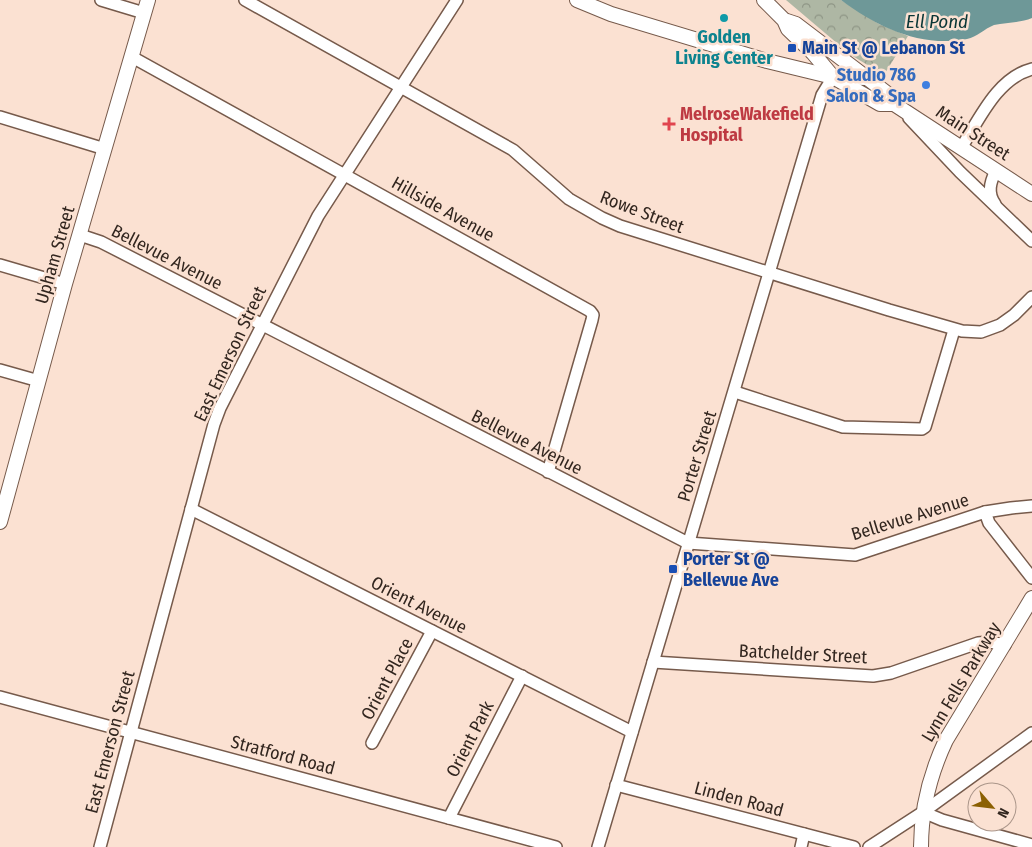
<svg xmlns="http://www.w3.org/2000/svg" width="1032" height="847" font-family="'Fira Sans Condensed',sans-serif">
	<style>
		.park { fill: url(#park-crowns) }
		.water { fill: #6e9898 }
		.lines { fill: none; stroke-linecap: round; stroke-linejoin: round }
		.minor-casing { stroke: #765a4b; stroke-width: 14 }
		.major-casing { stroke: #765a4b; stroke-width: 16 }
		.minor { stroke: #fff; stroke-width: 11 }
		.major { stroke: #fff; stroke-width: 14 }
		.culture-dot { fill: #0f9aa8; stroke: #fbe1d2; stroke-width: 2 }
		.transit-dot { fill: #1a4fb4; stroke: #fbe1d2; stroke-width: 2 }
		.shop-dot { fill: #3f7fe0; stroke: #fbe1d2; stroke-width: 2 }
		.health-dot { fill: #e0444e; stroke: #fbe1d2; stroke-width: 2 }
		.labels { text-anchor: middle; stroke-width: 5; stroke-linejoin: round; paint-order: stroke }
		.culture-label { font-size: 18px; font-weight: bold; fill: #0d838f; stroke: #fbe1d2 }
		.transit-label { font-size: 18px; font-weight: bold; fill: #164399; stroke: #fbe1d2; text-anchor: start }
		.shop-label { font-size: 18px; font-weight: bold; fill: #366cbe; stroke: #fbe1d2; text-anchor: end }
		.health-label { font-size: 18px; font-weight: bold; fill: #be3a42; stroke: #fbe1d2; text-anchor: start }
		.street-label { font-size: 18px; fill: #32261f; stroke: #fbe1d2 }
		.water-label { font-size: 19px; font-style: italic; fill: #0a3636; stroke: #fbe1d2 }
	</style>
	<defs>
		<pattern id="park-crowns" width="20" height="18" patternUnits="userSpaceOnUse" patternTransform="scale(1.25)"><rect width="20" height="18" fill="#aeb7a4"/><path d="M2 6a3 3 0 1 1 6 0M12 15a3 3 0 1 1 6 0" fill="none" stroke="#8e9585"/></pattern>
	</defs>
	<rect width="100%" height="100%" fill="#fbe1d2"/>
	<path class="park" d="M786,0H841L879,24L908,36L884,75L851,55Z"/>
	<path class="water" d="M841,0H1032V18C1020,23 1007,22 994,25C984,29 977,37 967,39C921,48 877,27 841,0Z"/>
	<g class="lines">
		<g class="minor-casing">
			<g id="minor">
				<path d="M101,0L144,13"/>
				<path d="M245,0L513,150L569,199L602,218L620,226L889,310L962,331L981,332L1000,325L1014,315L1032,297"/>
				<path d="M132,57L590,311L593,315L592,320L548,472"/>
				<path d="M0,117L105,149"/>
				<path d="M909,118L960,172L1032,241"/>
				<path d="M961,148C979,120 997,78 1032,69"/>
				<path d="M995,204C987,193 990,182 996,171"/>
				<path d="M80,235L101,242L688,543L855,555L985,512L989,523L1032,578"/>
				<path d="M0,265L65,284"/>
				<path d="M0,370L39,381"/>
				<path d="M735,392L843,427L922,429L925,427L954,330"/>
				<path d="M191,509L632,732"/>
				<path d="M985,512L1011,508L1032,506"/>
				<path d="M653,662L873,676L891,673L978,643L990,642L1005,645"/>
				<path d="M0,697L556,847"/>
				<path d="M372,743L432,631"/>
				<path d="M616,785L854,847"/>
				<path d="M923,812L942,820L1032,845"/>
				<path d="M449,818L522,676"/>
				<path d="M100,847L214,424L220,408L318,216L457,0"/>
				<path d="M598,847L822,95L833,77"/>
				<path d="M801,847L804,834"/>
				<path d="M869,847L923,812L1032,733"/>
			</g>
		</g>
		<g class="major-casing">
			<g id="major">
				<path d="M577,0L611,14L767,61L833,77L866,78"/>
				<path d="M764,0L784,20L788,29L813,53L833,77L880,104H894L1032,194"/>
				<path d="M787,21L796,24L888,94L894,104"/>
				<path d="M0,522L65,284L148,0"/>
				<path d="M921,847C921,810 930,774 946,740L1032,598"/>
			</g>
		</g>
		<use href="#minor" class="minor"/>
		<use href="#major" class="major"/>
	</g>
	<circle class="culture-dot" cx="724" cy="18" r="5"/>
	<g class="transit-dot">
		<rect x="787" y="43" width="10" height="10" rx="2.5"/>
		<rect x="668" y="564" width="10" height="10" rx="2.5"/>
	</g>
	<circle class="shop-dot" cx="926" cy="85" r="5"/>
	<path class="health-dot" d="M666.5 116.5h5v5h5v5h-5v5h-5v-5h-5v-5h5z"/>
	<g class="labels">
		<g class="culture-label">
			<text x="724" y="43">Golden<tspan x="724" dy="21">Living Center</tspan></text>
		</g>
		<g class="transit-label">
			<text x="802" y="54">Main St @ Lebanon St</text>
			<text x="683" y="565">Porter St @<tspan x="683" dy="21">Bellevue Ave</tspan></text>
		</g>
		<g class="shop-label">
			<text x="916" y="81">Studio 786<tspan x="916" dy="21">Salon &amp; Spa</tspan></text>
		</g>
		<g class="health-label">
			<text x="680" y="120">MelroseWakefield<tspan x="680" dy="21">Hospital</tspan></text>
		</g>
		<g class="street-label">
			<text transform="translate(973 133) rotate(33)" y="6">Main Street</text>
			<text transform="translate(443 209) rotate(29)" y="6">Hillside Avenue</text>
			<text transform="translate(642 212) rotate(21)" y="6">Rowe Street</text>
			<text transform="translate(55 255) rotate(-74)" y="6">Upham Street</text>
			<text transform="translate(167 257) rotate(27)" y="6">Bellevue Avenue</text>
			<text transform="translate(230 354) rotate(-65)" y="6">East Emerson Street</text>
			<text transform="translate(527 442) rotate(27)" y="6">Bellevue Avenue</text>
			<text transform="translate(697 456) rotate(-73)" y="6">Porter Street</text>
			<text transform="translate(910 517) rotate(-17)" y="6">Bellevue Avenue</text>
			<text transform="translate(419 605) rotate(27)" y="6">Orient Avenue</text>
			<text transform="translate(803 654) rotate(3)" y="6">Batchelder Street</text>
			<text transform="translate(387 679) rotate(-62)" y="6">Orient Place</text>
			<text transform="translate(961 682) rotate(-59)" y="6">Lynn Fells Parkway</text>
			<text transform="translate(470 739) rotate(-63)" y="6">Orient Park</text>
			<text transform="translate(110 742) rotate(-75)" y="6">East Emerson Street</text>
			<text transform="translate(283 755) rotate(15)" y="6">Stratford Road</text>
			<text transform="translate(739 799) rotate(15)" y="6">Linden Road</text>
		</g>
		<g class="water-label">
			<text x="937" y="28">Ell Pond</text>
		</g>
	</g>
	<g transform="translate(992 807) rotate(118)"><circle r="24" fill="#fbe1d2" stroke="#ab968a"/>
	<path d="M0-4L9 19L0 12L-9 19Z" fill="#8b6003"/>
	<text y="-8" font-size="14" font-weight="bold" text-anchor="middle" fill="#32261f">N</text>
	</g>
</svg>
